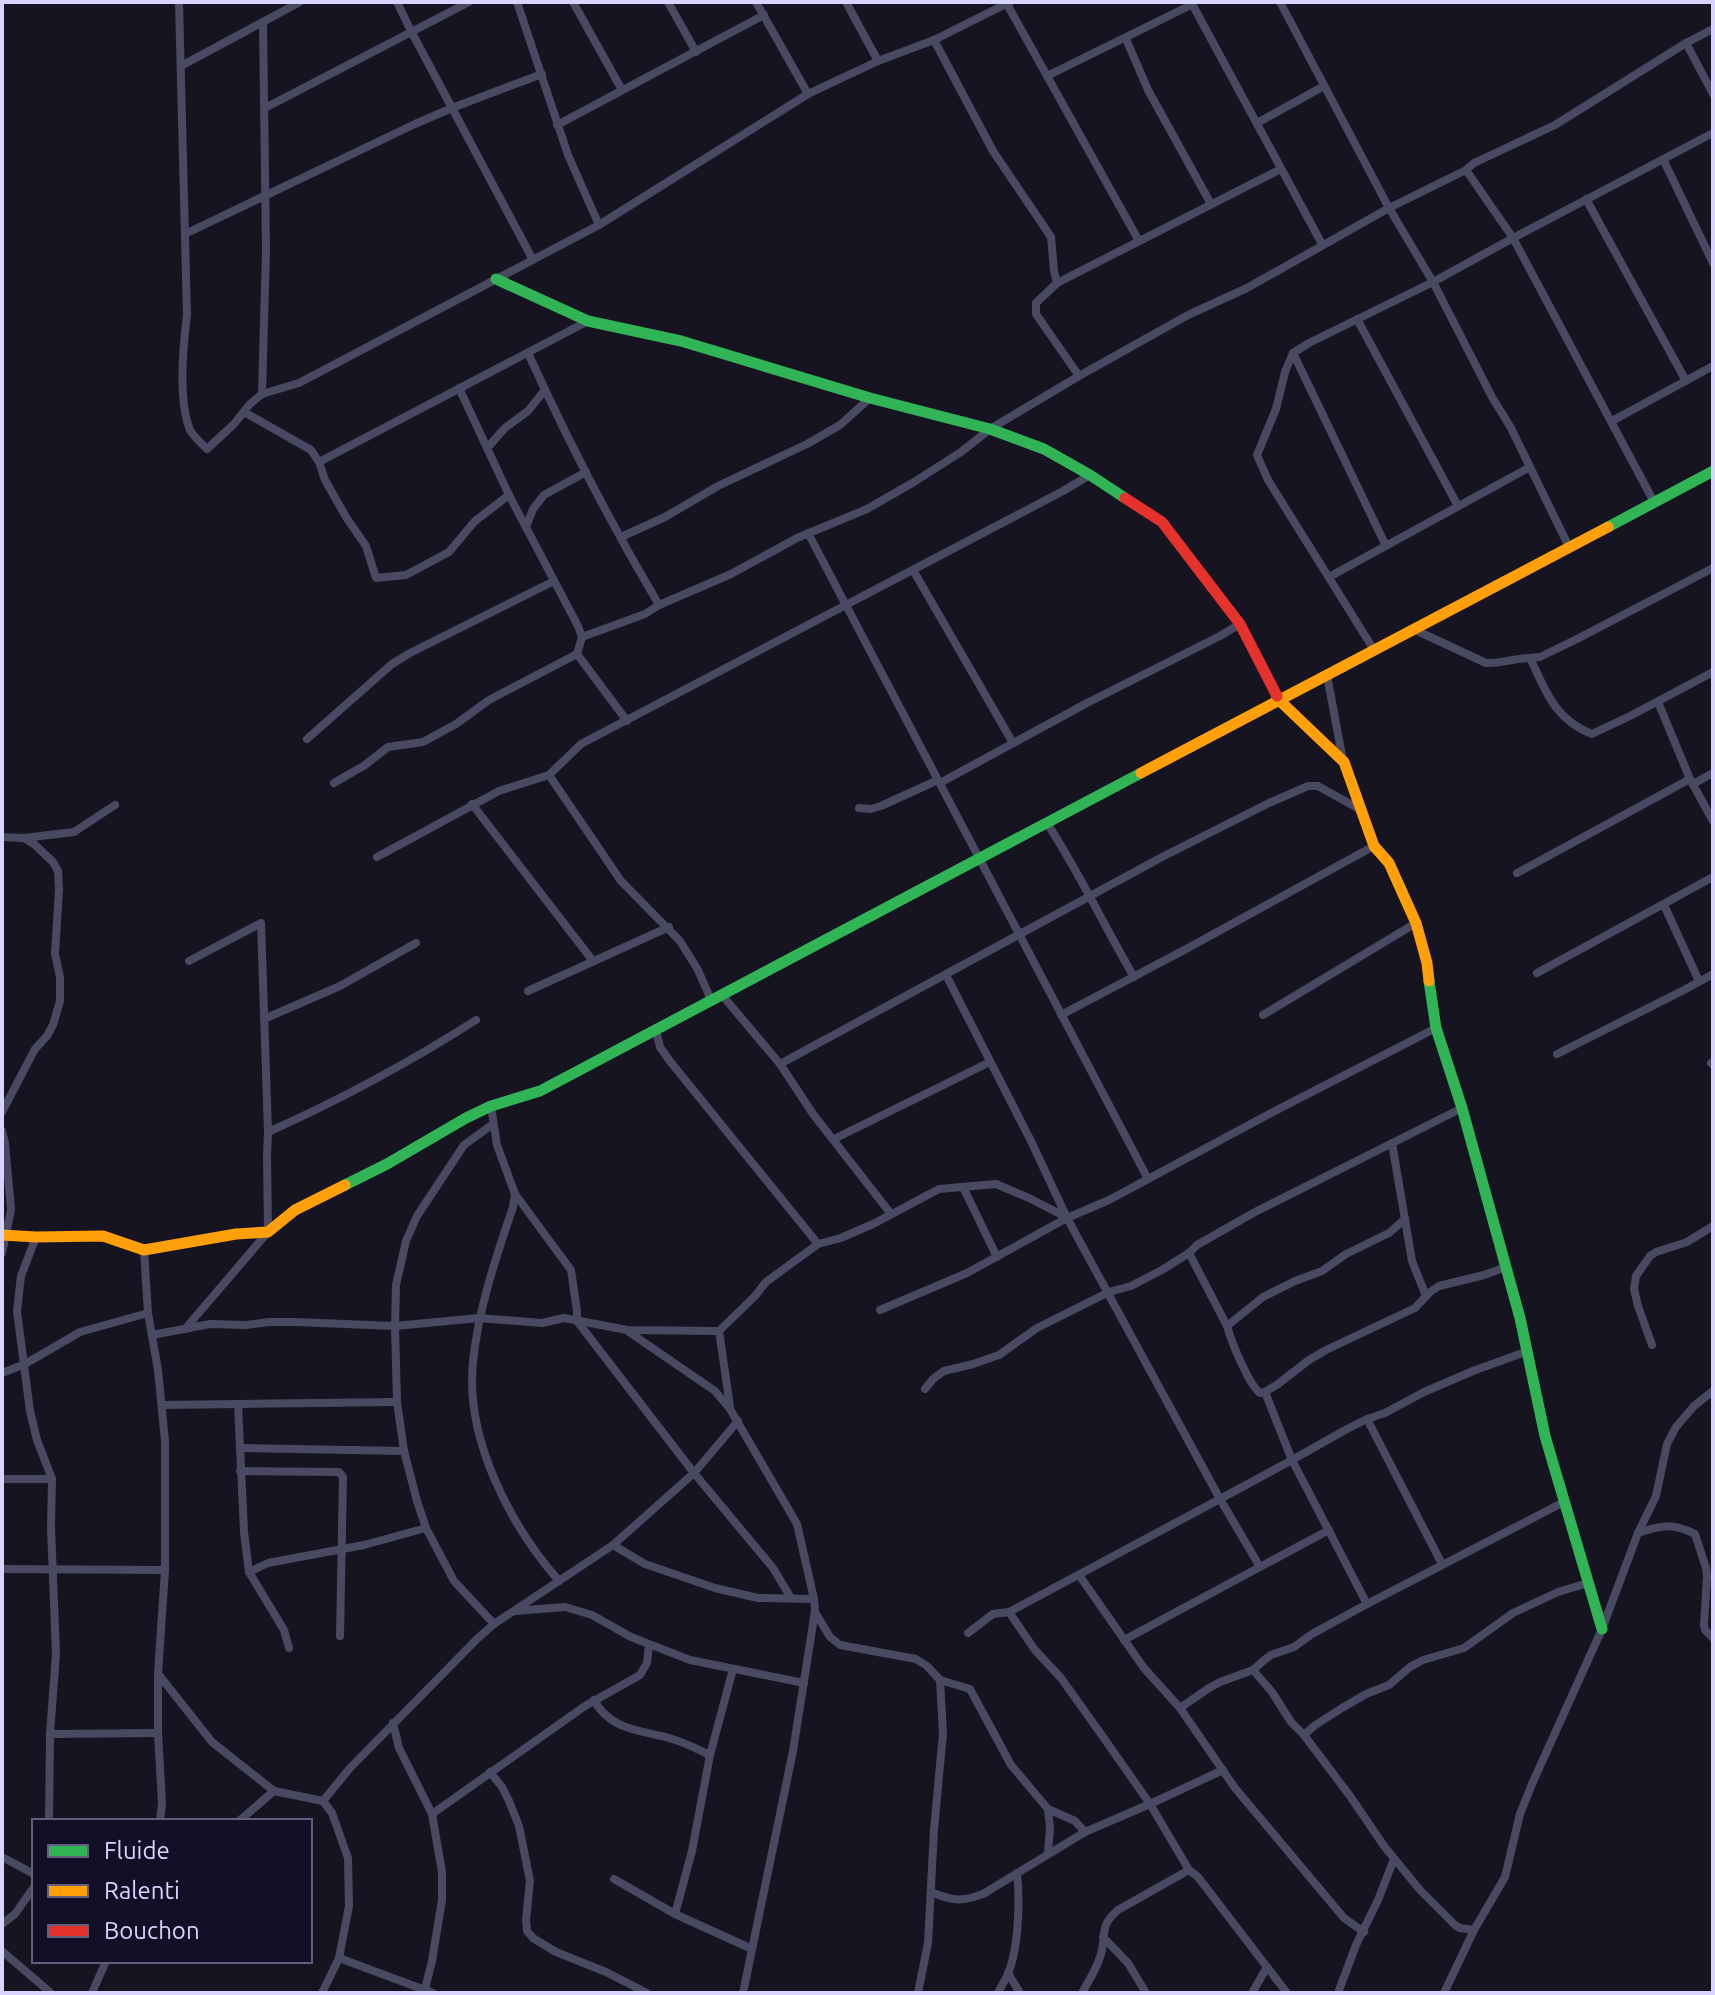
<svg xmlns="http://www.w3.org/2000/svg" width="1715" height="1995" font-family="Ubuntu,sans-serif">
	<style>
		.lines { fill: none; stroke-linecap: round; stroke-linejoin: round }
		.street { stroke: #4a4962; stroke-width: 8 }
		.fast { stroke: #30b455; stroke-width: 11 }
		.slow { stroke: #ff9f0a; stroke-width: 11 }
		.jam { stroke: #e5322d; stroke-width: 11 }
	</style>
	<rect width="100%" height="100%" fill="#161421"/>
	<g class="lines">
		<g class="street">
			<path d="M179,2L187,315C183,346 178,400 190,430C194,437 201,443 207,449L234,424L250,404L262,394L299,383L599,225L808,94L878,61L934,40L1010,2"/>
			<path d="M397,2L411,31L533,260"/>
			<path d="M517,2L568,155L599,225"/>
			<path d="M573,2L622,90"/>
			<path d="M668,2L696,52"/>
			<path d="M756,2L808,94"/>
			<path d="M846,2L878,61"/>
			<path d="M1191,2L1322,244"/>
			<path d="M1280,2L1389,208L1433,282L1492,397L1511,428L1569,547"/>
			<path d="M1007,4L1139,241"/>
			<path d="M1126,39L1148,90L1211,204"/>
			<path d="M934,40L993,151L1051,237L1054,271L1057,283L1036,303V314L1079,376"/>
			<path d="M1686,43L1713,94"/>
			<path d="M181,66L300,2"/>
			<path d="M1047,76L1193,4"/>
			<path d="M265,108L469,2"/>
			<path d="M1257,123L1324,86"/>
			<path d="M557,125L764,15"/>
			<path d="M1663,159L1713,263"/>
			<path d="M1466,170L1513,238L1654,502"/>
			<path d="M1586,199L1686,381"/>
			<path d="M185,234L415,124L452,108L542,74"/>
			<path d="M1057,283L1281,169"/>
			<path d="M1357,319L1458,506"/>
			<path d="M528,353C567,439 611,524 659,605"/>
			<path d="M1293,353L1386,546"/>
			<path d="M459,388L509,495L578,626L582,637L577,654L627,721"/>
			<path d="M262,394L266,250L263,22"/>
			<path d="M244,412L311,450L319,462L325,480L346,517L366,546L376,578L406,575L449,552L475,521L509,495"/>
			<path d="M1612,421L1713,366"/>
			<path d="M488,447L505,428L528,411L545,390"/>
			<path d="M319,462L588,321"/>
			<path d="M526,527L533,509L544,495L586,472"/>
			<path d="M808,533L1148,1179"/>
			<path d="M621,537L665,517L718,486L807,444L840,425L870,398"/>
			<path d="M913,570L1013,743"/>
			<path d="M1329,577L1530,467"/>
			<path d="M1413,629L1486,663C1501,664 1514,658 1530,658C1546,691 1554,719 1592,734L1630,716L1713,672"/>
			<path d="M582,637L645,614L659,605L731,574L797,538L867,509L914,482L961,452L990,429L1079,376L1188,315L1247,288L1389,208L1466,170L1474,163L1555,125L1686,43L1713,29"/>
			<path d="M1374,650L1268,480L1257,455L1276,409L1285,372L1293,353L1309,343L1433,282L1513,238L1713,133"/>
			<path d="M1530,658L1540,657L1577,639L1713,568"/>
			<path d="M1327,675L1343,761"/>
			<path d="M1658,702L1690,779L1713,821"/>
			<path d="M307,739L392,664L410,653L554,581"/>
			<path d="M549,775L621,881L680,941L698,970L711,1000"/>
			<path d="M334,783L365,765L388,747L423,742L456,724L489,700L577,654"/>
			<path d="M940,783L1087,703L1220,636L1240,624"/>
			<path d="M1693,784L1713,773"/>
			<path d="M472,804L593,961"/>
			<path d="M859,808L871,809L881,806L938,780"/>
			<path d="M1047,823C1079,872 1104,926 1134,977"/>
			<path d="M2,837L24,838L74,832L115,805"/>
			<path d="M377,857L499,791L549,775L581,744L1063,491L1090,475"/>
			<path d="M1517,873L1690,779"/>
			<path d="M1664,905L1699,981"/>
			<path d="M1537,973L1713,877"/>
			<path d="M946,975L1031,1141L1067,1218L1220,1499L1292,1460L1367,1604L1562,1503"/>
			<path d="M528,991L669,927"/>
			<path d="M722,995L780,1064L813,1114L891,1214"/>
			<path d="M1061,1015L1188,948L1374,846"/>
			<path d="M1263,1015L1416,923"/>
			<path d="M264,1019L340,986L416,943"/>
			<path d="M656,1030L660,1047L669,1060L818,1244"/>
			<path d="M1557,1054L1684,990L1713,974"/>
			<path d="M1711,1063L1713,1065"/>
			<path d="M780,1064L1164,856L1269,803L1308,786H1318L1361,810"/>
			<path d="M491,1106L497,1145L515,1194L513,1207C496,1257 478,1310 473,1362C465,1439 510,1525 559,1581"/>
			<path d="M2,1112L35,1049L47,1036L53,1025L60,1001V977L55,954L59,889L58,871L53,862L34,844L24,838"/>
			<path d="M493,1124L464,1145L417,1216L406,1241L396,1285L395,1326L397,1402L404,1451L417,1501L426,1528L454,1581L494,1624"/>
			<path d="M2,1131L5,1143L11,1210L2,1253"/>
			<path d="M268,1132C340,1100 410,1062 476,1020"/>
			<path d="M834,1139L990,1062"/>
			<path d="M1392,1143L1412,1261L1426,1296"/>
			<path d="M963,1187L997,1257"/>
			<path d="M515,1194L571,1270L577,1311V1321L694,1473L773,1568L791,1598"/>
			<path d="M1405,1219L1389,1233L1346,1254L1322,1271L1295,1281L1263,1297L1227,1326C1231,1341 1249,1385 1260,1393L1265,1392L1292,1460L1347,1429L1367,1419L1385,1413L1424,1392L1473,1371L1525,1352"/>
			<path d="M36,1237L21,1276L17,1311L30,1411L37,1440L52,1479L51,1527L56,1654L50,1734L49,1821"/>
			<path d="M144,1250L148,1313L158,1370L165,1441V1570L158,1674V1733L162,1803L160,1821"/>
			<path d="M1189,1253L1227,1326"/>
			<path d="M880,1310L967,1273L1067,1218L1109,1200L1273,1112L1436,1028"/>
			<path d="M185,1329L268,1232L267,1155L268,1132L261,923L189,961"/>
			<path d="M719,1331L730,1406"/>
			<path d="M629,1332L715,1391L730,1409L797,1524L814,1599L815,1611L793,1751L743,1993"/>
			<path d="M152,1335L210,1324L246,1325L269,1322H295L395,1326L479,1318L542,1323L564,1318L627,1330L719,1331L755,1296L766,1282L818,1244L841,1238L875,1223L939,1189L996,1184L1029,1198L1066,1217"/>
			<path d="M1652,1345L1638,1306L1634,1289L1636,1276L1650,1256L1656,1252L1687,1242L1713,1226"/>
			<path d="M2,1373L25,1364L80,1332L148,1313"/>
			<path d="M925,1389L933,1379L944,1371L973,1364L999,1355L1037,1328L1109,1292L1131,1286L1162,1270L1189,1253L1197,1245L1255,1212L1462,1108"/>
			<path d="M1265,1392L1278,1384L1309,1360L1326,1350L1415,1308L1430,1292L1439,1286L1484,1275L1506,1267"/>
			<path d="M238,1404L244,1532L249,1572L284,1630L289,1648"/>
			<path d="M163,1405L397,1402"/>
			<path d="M1367,1419L1442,1564"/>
			<path d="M240,1448L404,1451"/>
			<path d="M240,1471L339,1472L343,1477L340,1636"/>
			<path d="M2,1479H52"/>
			<path d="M1638,1533C1661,1525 1673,1523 1695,1534L1706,1568L1707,1576L1704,1625L1705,1630L1713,1638"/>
			<path d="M613,1545L694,1473L738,1421"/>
			<path d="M2,1569L165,1570"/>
			<path d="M249,1572L268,1563L364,1545L426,1528"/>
			<path d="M1079,1575L1144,1668L1180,1708L1235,1788L1344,1918L1364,1932"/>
			<path d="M515,1611L565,1607L592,1615L631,1637L690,1660L804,1683"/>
			<path d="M815,1612L830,1637L840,1645L916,1659L927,1666L940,1680L970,1689L1011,1765L1048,1809L1075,1821L1085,1832"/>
			<path d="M1009,1612L1035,1650L1061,1678L1101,1734L1150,1804L1189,1870L1198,1877L1287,1993"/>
			<path d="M968,1633L993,1614L1009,1612L1220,1499L1260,1567"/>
			<path d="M1124,1640L1329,1530"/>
			<path d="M1253,1670L1272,1692L1291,1722L1304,1735L1350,1796L1384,1846L1420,1890L1455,1925L1460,1928L1474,1930"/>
			<path d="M159,1675L212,1742L274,1791"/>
			<path d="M594,1700C610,1730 640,1730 669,1738C684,1742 697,1749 710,1755"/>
			<path d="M1180,1708L1209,1688L1220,1682L1253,1670L1263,1661L1271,1655L1294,1647L1312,1634L1367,1604"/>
			<path d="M393,1723L399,1748L432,1814L442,1872V1900L432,1961L425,1989"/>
			<path d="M50,1734L158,1733"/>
			<path d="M1304,1735L1314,1726L1342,1708L1366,1694L1389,1685L1410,1667L1423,1660L1464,1648L1513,1613L1558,1592L1588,1583"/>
			<path d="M490,1772L502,1787L509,1801L519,1826L530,1881L526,1920L527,1931L533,1938L556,1952L606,1972L647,1993"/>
			<path d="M323,1801L350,1768L478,1638L494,1624L613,1545L645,1564L715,1588L758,1598L814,1599"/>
			<path d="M1048,1809L1050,1828L1048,1853"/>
			<path d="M432,1814L585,1706L640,1675L647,1663L649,1645"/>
			<path d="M239,1821L274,1791L323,1801L332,1813L348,1858L349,1906L339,1958L322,1993"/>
			<path d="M2,1857L34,1874"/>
			<path d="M614,1879L675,1914L752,1949"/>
			<path d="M931,1892C952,1901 961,1902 983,1894L1085,1832L1150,1804L1223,1770"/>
			<path d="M675,1914L692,1851L710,1755L733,1669"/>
			<path d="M2,1924L15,1914L34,1887"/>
			<path d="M1103,1937L1128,1963L1146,1993"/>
			<path d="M2,1951L51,1993"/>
			<path d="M339,1958L433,1993"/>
			<path d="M1008,1973L1020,1993"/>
			<path d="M92,1993L106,1961"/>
			<path d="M918,1993L928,1943L934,1830L943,1733L940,1680"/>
			<path d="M998,1993C1001,1987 1004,1982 1007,1976C1019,1949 1020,1902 1017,1873"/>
			<path d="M1082,1993C1088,1982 1096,1970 1100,1957C1108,1935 1097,1928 1118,1910L1189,1870"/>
			<path d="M1252,1993L1267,1967"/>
			<path d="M1338,1993L1356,1945L1378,1900L1394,1859"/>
			<path d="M1444,1993L1474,1930L1505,1877L1520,1814L1532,1784L1602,1629L1638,1533L1656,1496L1667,1444L1676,1427L1694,1406L1713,1391"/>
		</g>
		<g class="fast">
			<path d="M496,279L588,321L681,341L870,398L990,429L1044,449L1090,475L1125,498"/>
			<path d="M1608,527L1713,471"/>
			<path d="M1429,981L1436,1028L1462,1108L1520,1318L1545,1436L1602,1629"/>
			<path d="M345,1185L387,1164L466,1118L491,1106L540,1091L1141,773"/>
		</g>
		<g class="slow">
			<path d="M1277,696L1279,700L1344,762L1374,846L1389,863L1416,923L1427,963L1429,981"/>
			<path d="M1141,773L1608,527"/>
			<path d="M2,1235L36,1237L103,1236L144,1250L236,1234L268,1232L295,1210L345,1185"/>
		</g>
		<path class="jam" d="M1125,498L1162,522L1240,624L1277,696"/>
	</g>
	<rect width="1715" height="1995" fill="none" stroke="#d9d4ff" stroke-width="8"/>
	<rect x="32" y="1819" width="280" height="144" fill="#130f26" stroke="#625e7d" stroke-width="2"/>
	<rect x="48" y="1845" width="40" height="12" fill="#30b455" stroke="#625e7d" stroke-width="2"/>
	<text x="104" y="1859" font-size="24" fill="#d9d4ff">Fluide</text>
	<rect x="48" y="1885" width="40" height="12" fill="#ff9f0a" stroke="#625e7d" stroke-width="2"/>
	<text x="104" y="1899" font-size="24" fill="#d9d4ff">Ralenti</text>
	<rect x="48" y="1925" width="40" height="12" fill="#e5322d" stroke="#625e7d" stroke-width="2"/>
	<text x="104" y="1939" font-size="24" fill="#d9d4ff">Bouchon</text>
</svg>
